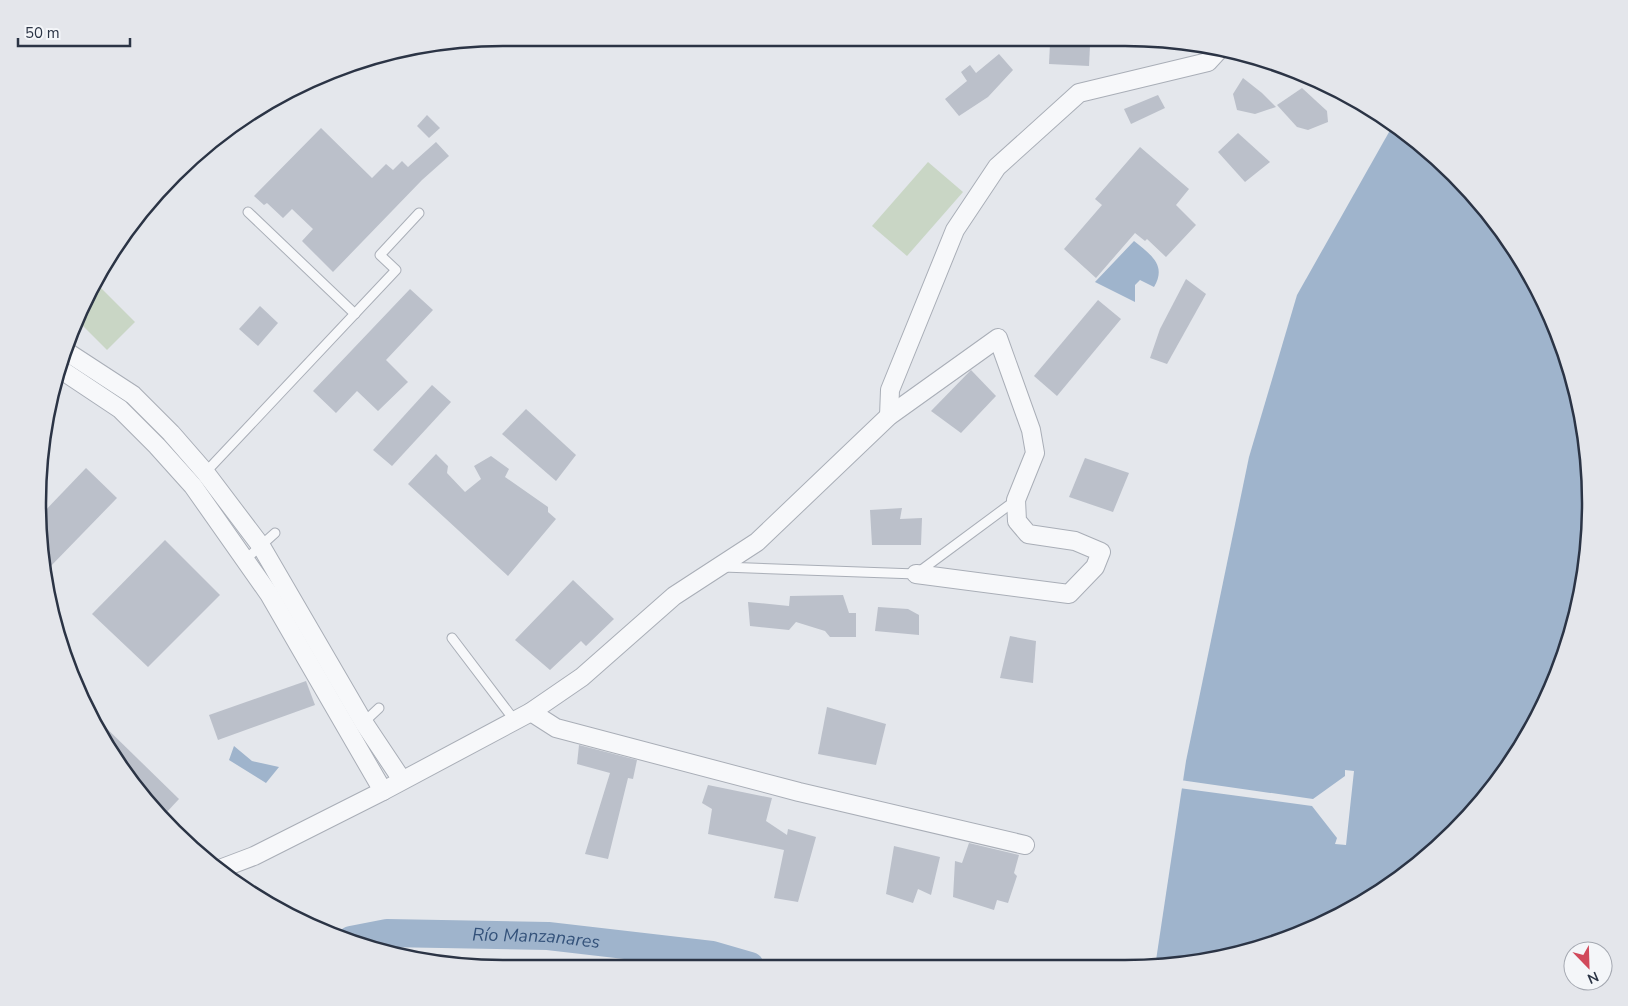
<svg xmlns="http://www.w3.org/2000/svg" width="1628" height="1006" font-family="'Nunito Sans',sans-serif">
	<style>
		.green { fill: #c9d6c5 }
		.water { fill: #9fb4cc }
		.pier { fill: #e4e7ec }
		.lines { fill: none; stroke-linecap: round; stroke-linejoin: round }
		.river { stroke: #9fb4cc; stroke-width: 28 }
		.building { fill: #bbc0ca }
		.service-casing { stroke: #a9aeb7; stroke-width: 11 }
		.minor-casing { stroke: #a9aeb7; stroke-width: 20 }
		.service { stroke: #f7f8fa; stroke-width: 9 }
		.minor { stroke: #f7f8fa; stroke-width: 18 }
		.labels { text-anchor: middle; stroke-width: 5; stroke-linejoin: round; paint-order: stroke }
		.water-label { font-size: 18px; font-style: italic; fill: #34527a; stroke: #f4f6f9 }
		.rim { fill: none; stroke: #2b3445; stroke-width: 2.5 }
	</style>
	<rect width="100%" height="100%" fill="#e4e7ec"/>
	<g class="green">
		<path d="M928,162L963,192L907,256L872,226Z"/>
		<path d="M98,285L135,322L107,350L79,322Z"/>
	</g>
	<g class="water">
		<path d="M1393,125L1408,134L1475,196L1528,270L1566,353L1586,442L1590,533L1575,623L1543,709L1494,786L1432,853L1357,906L1246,953L1155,967L1186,761L1249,457L1297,295Z"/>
		<path d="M1134,241C1151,255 1167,265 1154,287L1140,280L1135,285V302L1095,282Z"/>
		<path d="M234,746L252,761L279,767L266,783L229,760Z"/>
	</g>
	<path class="pier" d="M1345,770L1354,771L1346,845L1335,844L1337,838L1312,806L1179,788L1180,780L1313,799L1345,776Z"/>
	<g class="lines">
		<path class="river" id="s1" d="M351,940L387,933L548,936L712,955L750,966"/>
	</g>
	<g class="building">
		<path d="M1050,44L1090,46L1089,66L1049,64Z"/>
		<path d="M999,54L1013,70L988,97L959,116L945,99L967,81L961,72L970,65L976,73Z"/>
		<path d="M1243,78L1262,93L1276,107L1255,114L1237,110L1233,94Z"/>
		<path d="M1302,88L1327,111L1328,122L1308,130L1297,127L1277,105Z"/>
		<path d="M1158,95L1165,108L1131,124L1124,109Z"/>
		<path d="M427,115L440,128L429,138L417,126Z"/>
		<path d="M321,128L372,178L386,164L393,170L402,161L408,167L436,142L449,156L422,180L333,272L302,241L313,229L292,209L283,218L267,203L264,205L254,196Z"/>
		<path d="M1238,133L1270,162L1245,182L1218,152Z"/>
		<path d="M1140,147L1189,189L1176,205L1196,225L1166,257L1147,239L1145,241L1135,233L1096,278L1064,249L1102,205L1095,199Z"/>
		<path d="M1186,279L1206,294L1167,364L1150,358L1160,329Z"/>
		<path d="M410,289L433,310L386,360L408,382L378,411L357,391L336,413L313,391Z"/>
		<path d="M1098,300L1121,319L1057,396L1034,376Z"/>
		<path d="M260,306L278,323L258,346L239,329Z"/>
		<path d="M971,370L996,396L961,433L931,411Z"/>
		<path d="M432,385L451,402L392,466L373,450Z"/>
		<path d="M526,409L576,455L556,481L502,434Z"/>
		<path d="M436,454L448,466L447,473L465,492L481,479L474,466L491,456L509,469L505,477L548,507V512L556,519L508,576L408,484Z"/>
		<path d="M1085,458L1129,473L1113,512L1069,497Z"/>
		<path d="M86,468L117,498L48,569L40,516Z"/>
		<path d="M902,508L900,519L922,518L921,545H872L870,510Z"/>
		<path d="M165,540L220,595L148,667L92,614Z"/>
		<path d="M573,580L614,619L586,646L581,641L550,670L515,640Z"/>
		<path d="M843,595L849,613H856V637H830L825,631L796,622L789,630L750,626L748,602L789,606L790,596Z"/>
		<path d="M878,607L908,609L919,615V635L875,631Z"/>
		<path d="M1010,636L1036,641L1033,683L1000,678Z"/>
		<path d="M306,681L315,705L218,740L209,715Z"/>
		<path d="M827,707L886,724L876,765L818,754Z"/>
		<path d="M96,718L179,799L165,814L116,762Z"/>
		<path d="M579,745L637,760L633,779L628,778L608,859L585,854L610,773L577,764Z"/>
		<path d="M708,785L772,798L766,821L787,835L788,829L816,837L798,902L774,898L784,850L708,834L712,809L702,803Z"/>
		<path d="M969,843L1019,855L1014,873L1017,876L1008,903L997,900L994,910L953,897L955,861L962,863Z"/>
		<path d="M894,846L940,857L931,895L918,889L913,903L886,894Z"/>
	</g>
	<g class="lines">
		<g class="service-casing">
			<g id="service">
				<path d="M248,212L355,314"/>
				<path d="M203,475L396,270L380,255L419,213"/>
				<path d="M246,559L275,533"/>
				<path d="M723,567L916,574L1016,500"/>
				<path d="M452,638L515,721"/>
				<path d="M363,723L379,708"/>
			</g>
		</g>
		<g class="minor-casing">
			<g id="minor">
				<path d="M64,350L133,395L171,433L205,472L261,546L364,723L402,780"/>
				<path d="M60,369L120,409L157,446L193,486L269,594L383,791"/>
				<path d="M889,416L890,390L955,230L997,167L1079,93L1208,62L1219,50"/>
				<path d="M531,712L556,728L799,792L1025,845"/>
				<path d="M217,870L254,856L383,791L531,712L582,677L674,596L757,542L889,416L998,338L1031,430L1035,453L1016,500L1017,521L1028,534L1075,541L1101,552L1095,567L1069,594L916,574"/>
			</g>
		</g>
		<use href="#service" class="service"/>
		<use href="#minor" class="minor"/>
	</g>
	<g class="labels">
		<g class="water-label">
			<text dy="6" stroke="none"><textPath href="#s1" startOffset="186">Río Manzanares</textPath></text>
		</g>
	</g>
	<path d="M0 0H1628V1006H0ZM503 46H1125A457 457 0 0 1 1582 503V503A457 457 0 0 1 1125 960H503A457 457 0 0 1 46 503V503A457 457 0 0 1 503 46Z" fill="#e4e6eb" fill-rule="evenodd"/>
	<path class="rim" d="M503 46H1125A457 457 0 0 1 1582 503V503A457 457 0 0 1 1125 960H503A457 457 0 0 1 46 503V503A457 457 0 0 1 503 46Z"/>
	<g transform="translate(1588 966) rotate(157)"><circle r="24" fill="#f4f6f9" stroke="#a4a8b1"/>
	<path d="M0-4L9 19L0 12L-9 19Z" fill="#d1495b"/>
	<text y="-8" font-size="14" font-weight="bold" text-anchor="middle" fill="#2b3445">N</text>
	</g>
	<path d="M18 38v8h112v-8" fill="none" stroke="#2b3445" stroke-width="2.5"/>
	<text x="25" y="38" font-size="15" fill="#2b3445" stroke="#f4f6f9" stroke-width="4" paint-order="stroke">50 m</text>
</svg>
